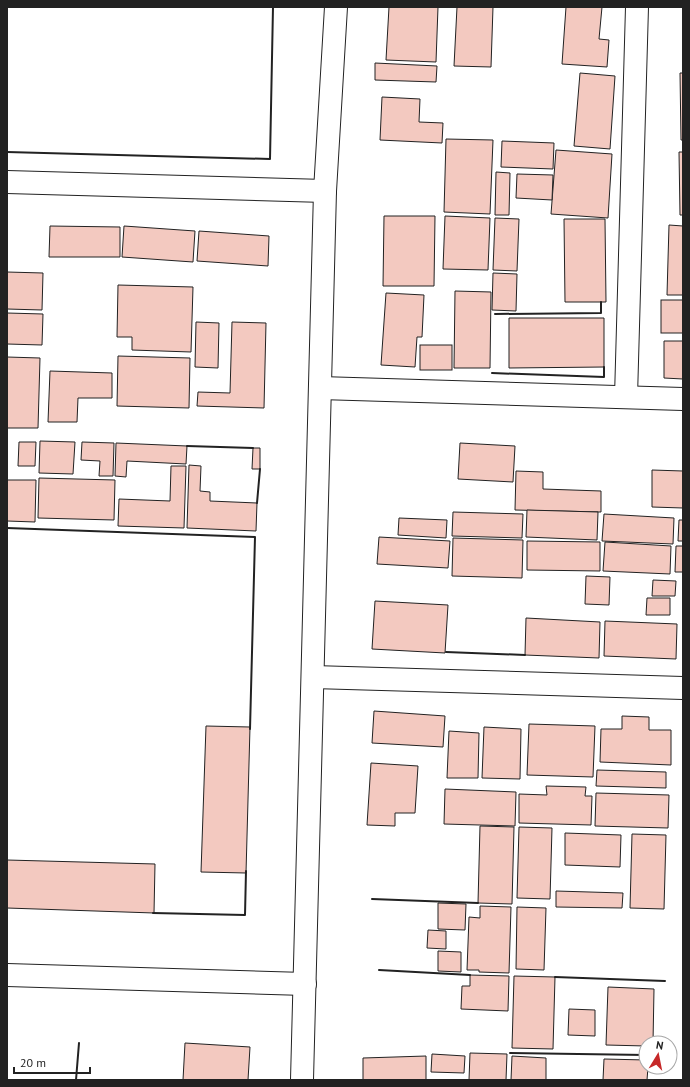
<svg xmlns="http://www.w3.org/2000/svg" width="690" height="1087" font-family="'PT Sans',sans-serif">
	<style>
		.building { fill: #f3c9c0; stroke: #222 }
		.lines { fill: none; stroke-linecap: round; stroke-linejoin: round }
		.street-casing { stroke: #222; stroke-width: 24 }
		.street { stroke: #fff; stroke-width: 22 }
		.wall { stroke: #222; stroke-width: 2 }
	</style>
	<rect width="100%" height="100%" fill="#fff"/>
	<g class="building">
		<path d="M389,7H438L436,62L386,60Z"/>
		<path d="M457,7H493L491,67L454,66Z"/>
		<path d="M566,7H602L599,39L609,40L607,67L562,64Z"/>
		<path d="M375,63L437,66L436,82L375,80Z"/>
		<path d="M580,73L615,76L610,149L574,146Z"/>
		<path d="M680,73H683V140H681Z"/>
		<path d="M382,97L420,99L419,122L443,123L442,143L380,140Z"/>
		<path d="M446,139L493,140L490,214L444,212Z"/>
		<path d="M502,141L554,143L553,169L501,167Z"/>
		<path d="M556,150L612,154L608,218L551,214Z"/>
		<path d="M679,152H683V215H680Z"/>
		<path d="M496,172L510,173L509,215H495Z"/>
		<path d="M517,174L553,175L552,200L516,198Z"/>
		<path d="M384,216H435L434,286H383Z"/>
		<path d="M445,216L490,218L488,270L443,269Z"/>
		<path d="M495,218L519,219L517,271L493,270Z"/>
		<path d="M564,219H605L606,302H565Z"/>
		<path d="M669,225L683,226V295H667Z"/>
		<path d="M50,226L120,227V257H49Z"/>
		<path d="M124,226L195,231L193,262L122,257Z"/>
		<path d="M199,231L269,236L268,266L197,261Z"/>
		<path d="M7,272L43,273L42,310L7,309Z"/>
		<path d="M493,273L517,274L516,311L492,310Z"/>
		<path d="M118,285L193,287L191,352L132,350V337H117Z"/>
		<path d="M455,291L491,292L490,368H454Z"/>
		<path d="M386,293L424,295L422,337H417L415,367L381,365Z"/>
		<rect x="661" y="300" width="22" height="33"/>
		<path d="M7,313L43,314L42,345L7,344Z"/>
		<path d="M509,318H604V367L509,368Z"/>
		<path d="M196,322L219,323L218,368L195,367Z"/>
		<path d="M232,322L266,323L264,408L197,406L198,392L230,393Z"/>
		<path d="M664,341H683V379L664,378Z"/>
		<rect x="420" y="345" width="32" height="25"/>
		<path d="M118,356L190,358L189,408L117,406Z"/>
		<path d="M7,357L40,358L38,428H7Z"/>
		<path d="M50,371L112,373V398H78L77,422H48Z"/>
		<path d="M40,441L75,442L73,474L39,473Z"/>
		<path d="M19,442H36L35,466H18Z"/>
		<path d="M82,442L114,443L113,476H99L100,461L81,460Z"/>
		<path d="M116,443L187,446L186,464L127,461L126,477L115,476Z"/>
		<path d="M460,443L515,446L513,482L458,479Z"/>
		<path d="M253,448H260V469H252Z"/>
		<path d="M189,465L201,466L200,491L210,492V501L257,503L256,531L187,528Z"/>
		<path d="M171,466H186L184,528L118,526L119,499L170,501Z"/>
		<path d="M652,470L683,471V508L652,507Z"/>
		<path d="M516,471L543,472V489L601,491V512L515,510Z"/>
		<path d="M39,478L115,480L114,520L38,518Z"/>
		<path d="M7,480H36L35,522L7,521Z"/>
		<path d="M527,510L598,512L597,540L526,537Z"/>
		<path d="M453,512L523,514L522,538L452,536Z"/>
		<path d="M604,514L674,518L673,544L602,541Z"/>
		<path d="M399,518L447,520L446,538L398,535Z"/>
		<path d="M679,520H683V541H678Z"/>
		<path d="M379,537L450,541L448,568L377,564Z"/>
		<path d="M453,538L523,540L522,578L452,576Z"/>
		<path d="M527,541L600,542V571L527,570Z"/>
		<path d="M605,542L671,546L670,574L603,571Z"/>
		<path d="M676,546H683V572H675Z"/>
		<path d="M586,576L610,577L609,605L585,604Z"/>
		<path d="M653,580L676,581L675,596H652Z"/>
		<path d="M647,598H670V615H646Z"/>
		<path d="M375,601L448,605L445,653L372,649Z"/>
		<path d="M526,618L600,622L599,658L525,655Z"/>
		<path d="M605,621L677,624L676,659L604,656Z"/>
		<path d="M374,711L445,716L443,747L372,743Z"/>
		<path d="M622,716L649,717V730H671V765L600,762L601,729H622Z"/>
		<path d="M529,724L595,726L593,777L527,775Z"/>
		<path d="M206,726L250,727L246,873L201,872Z"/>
		<path d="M484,727L521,729L520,779L482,778Z"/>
		<path d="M449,731L479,733L478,778H447Z"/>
		<path d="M371,763L418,766L415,813H395V826L367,825Z"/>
		<path d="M597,770L666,772V788L596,786Z"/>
		<path d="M546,786L586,787L585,796H592L591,825L519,823V794L547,795Z"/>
		<path d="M445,789L516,792L515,826L444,824Z"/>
		<path d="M596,793L669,795L668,828L595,826Z"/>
		<path d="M480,826L514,827L512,904L478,903Z"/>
		<path d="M519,827L552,828L550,899L517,898Z"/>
		<path d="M565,833L621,835L620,867L565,865Z"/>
		<path d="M632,834L666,835L664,909L630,908Z"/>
		<path d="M7,860L155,864L154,913L7,908Z"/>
		<path d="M556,891L623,893L622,908L556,907Z"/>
		<path d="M438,903L466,904L465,930L438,929Z"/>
		<path d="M480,906L511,907L509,973L479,972V970H467L469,917L480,918Z"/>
		<path d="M517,907L546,908L544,970L516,969Z"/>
		<path d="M428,930L446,931V949L427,948Z"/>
		<path d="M438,951L461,952V972L438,971Z"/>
		<path d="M470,975L509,976L508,1011L461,1009L462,986H470Z"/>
		<path d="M514,976L555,977L553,1049L512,1048Z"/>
		<path d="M608,987L654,989L653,1043H646V1046L606,1045Z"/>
		<path d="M569,1009L595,1010V1036L568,1035Z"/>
		<path d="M185,1043L250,1047L248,1080H183Z"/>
		<path d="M470,1053L507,1054L506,1080H469Z"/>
		<path d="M432,1054L465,1056L464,1073L431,1072Z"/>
		<path d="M426,1056V1080H363V1058Z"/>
		<path d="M512,1056L546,1058V1080H511Z"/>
		<path d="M604,1059L646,1060V1067H648L647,1080H603Z"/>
	</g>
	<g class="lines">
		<g class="street-casing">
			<g id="street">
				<path d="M7,182L325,191"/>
				<path d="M320,388L683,399"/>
				<path d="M626,397L637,7"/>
				<path d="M313,677L683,688"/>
				<path d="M7,975L305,984"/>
				<path d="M302,1080L325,191L336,7"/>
			</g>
		</g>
		<use href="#street" class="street"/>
		<g class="wall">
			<path d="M7,152L270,159L273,7"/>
			<path d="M495,314L601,313V302"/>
			<path d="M492,373L604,377V367"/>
			<path d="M187,446L253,448"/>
			<path d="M257,503L260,469"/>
			<path d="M7,528L255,537L250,729"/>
			<path d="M446,652L525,655"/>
			<path d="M372,899L478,903"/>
			<path d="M153,913L245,915L246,871"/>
			<path d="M379,970L470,975"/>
			<path d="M555,977L665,981"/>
			<path d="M510,1053L646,1055"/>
			<path d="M76,1080L79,1043"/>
		</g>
	</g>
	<rect width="690" height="1087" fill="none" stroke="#222222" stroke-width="16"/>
	<g transform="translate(658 1055) rotate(10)"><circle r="19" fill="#ffffff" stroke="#a7a7a7"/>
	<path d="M0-3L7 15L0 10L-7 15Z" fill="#c62828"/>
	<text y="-6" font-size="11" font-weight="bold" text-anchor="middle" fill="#222222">N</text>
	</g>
	<path d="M14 1067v6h76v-6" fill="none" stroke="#222222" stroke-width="2"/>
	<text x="20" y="1067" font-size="12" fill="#222222" stroke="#ffffff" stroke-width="3" paint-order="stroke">20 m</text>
</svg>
